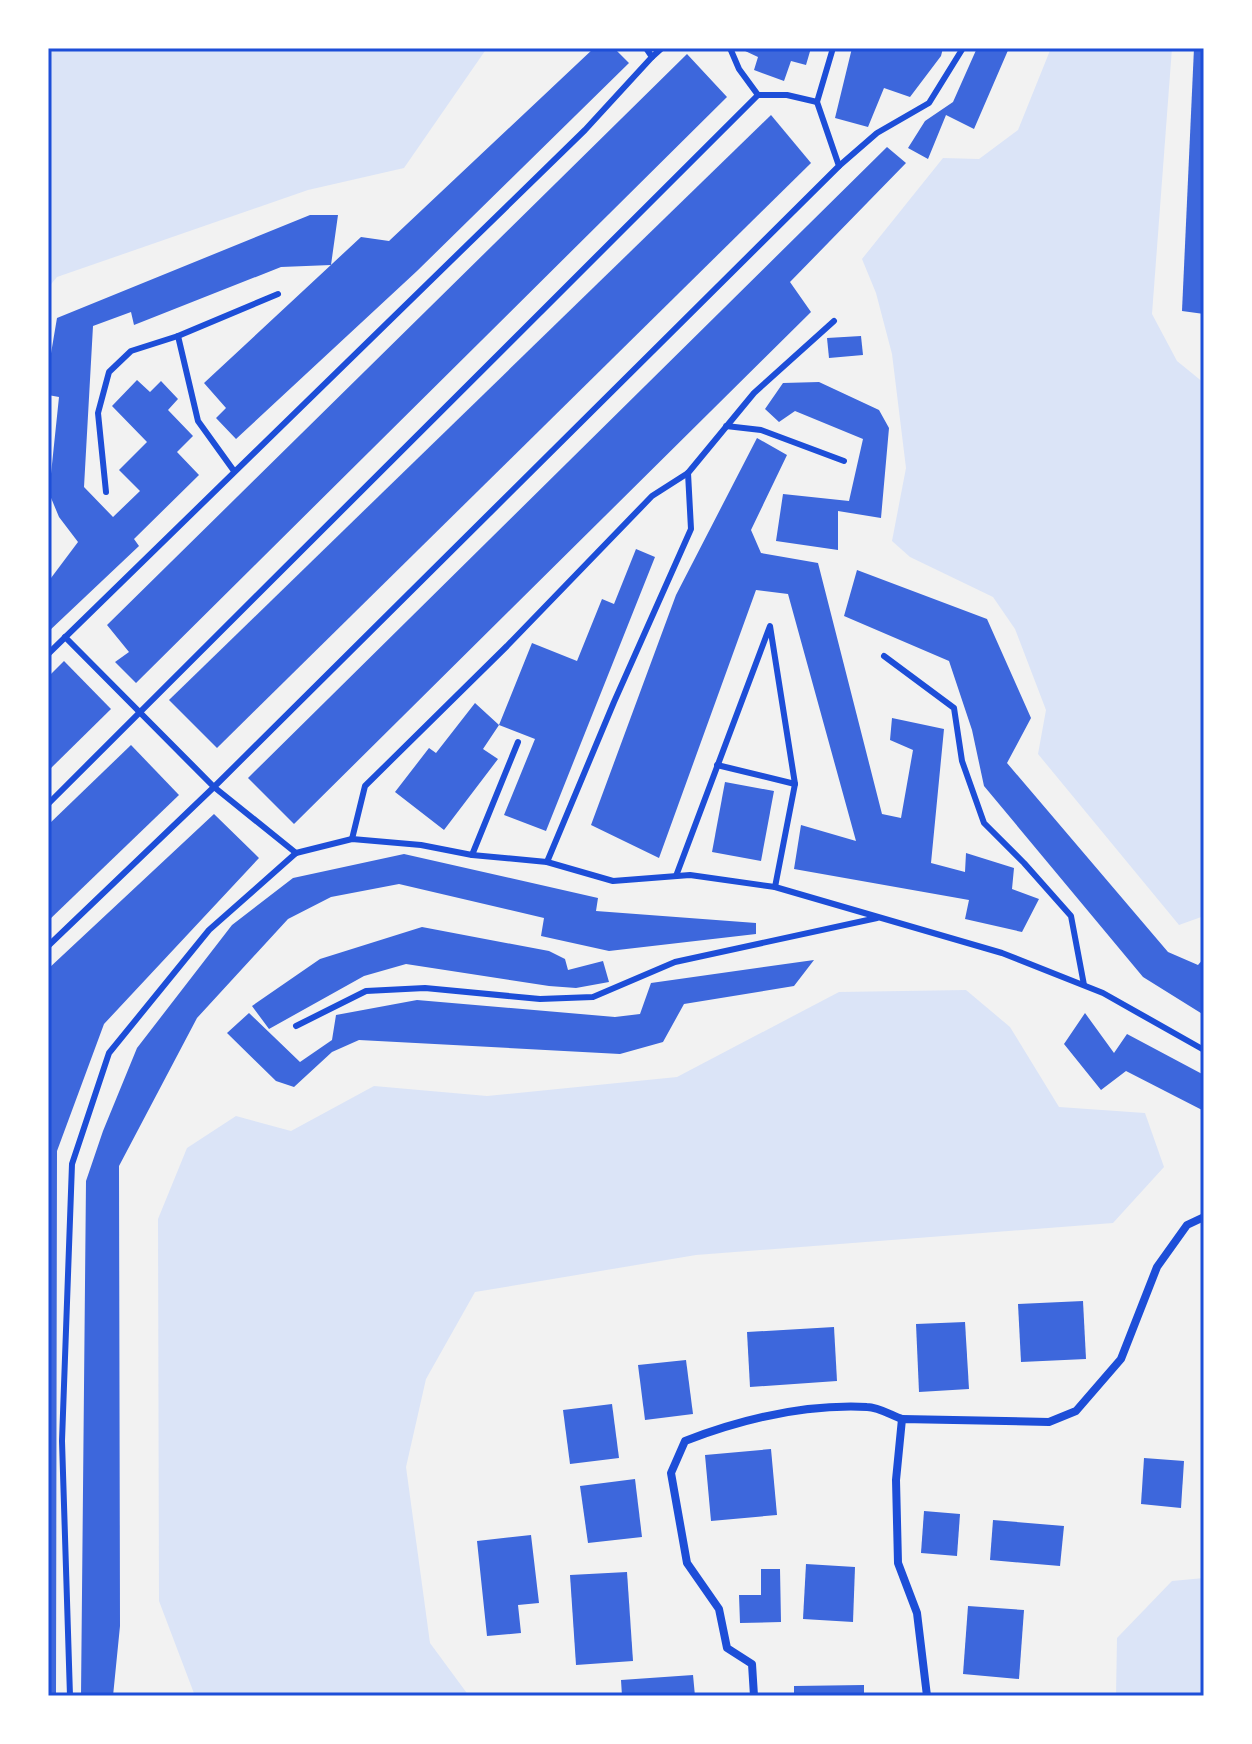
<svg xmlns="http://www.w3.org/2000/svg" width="1252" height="1744" font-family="'Open Sans',sans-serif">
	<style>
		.green { fill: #dbe4f7 }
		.building { fill: #3d67dc }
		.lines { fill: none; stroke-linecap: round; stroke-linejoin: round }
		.service { stroke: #1d4ed8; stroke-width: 6 }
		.minor { stroke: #1d4ed8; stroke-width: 8 }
		.neatline { fill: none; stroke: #1d4ed8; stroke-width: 3 }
	</style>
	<rect width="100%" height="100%" fill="#f2f2f2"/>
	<g class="green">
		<path d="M48,48H487L404,168L308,190L57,277L48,288Z"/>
		<path d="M1051,48H1172L1152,314L1177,361L1204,383V916L1179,925L1038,754L1046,710L1015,629L993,597L910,557L892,541L906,468L892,354L876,293L862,259L943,158L979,159L1018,130Z"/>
		<path d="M966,990L1010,1027L1059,1107L1145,1113L1164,1167L1113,1223L696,1255L475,1292L426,1379L406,1467L430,1643L469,1696H195L159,1601L158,1219L187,1148L236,1116L291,1131L374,1086L487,1096L677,1077L839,992Z"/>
		<path d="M1204,1578V1696H1116L1117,1638L1172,1581Z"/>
	</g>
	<g class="building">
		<path d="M594,48H614L629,63L417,271L236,439L216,418L226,408L204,383L361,237L389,241Z"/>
		<path d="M744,48H811L806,65L791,61L784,81L754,70L758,57L743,50Z"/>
		<path d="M852,48H943L941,56L910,97L884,88L868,127L835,118Z"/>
		<path d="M977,48H1009L974,129L946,115L928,159L908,148L925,121L953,102Z"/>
		<path d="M1194,48H1204V314L1182,311Z"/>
		<path d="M687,54L727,97L136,683L115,662L129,652L107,625Z"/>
		<path d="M771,115L811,163L217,748L169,700Z"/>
		<path d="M887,147L906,163L790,282L811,312L294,824L248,778Z"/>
		<path d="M310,215H338L331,265L281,267L134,325L131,312L93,326L84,487L113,517L140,491L119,470L147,442L112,406L137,380L150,392L161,381L178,399L168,410L193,436L177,452L199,475L134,539L139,546L48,632V582L78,542L59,517L49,493L59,397L48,395V371L57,318Z"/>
		<path d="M861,336L863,355L829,358L827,338Z"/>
		<path d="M819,382L879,410L889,428L881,518L838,511V550L776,541L783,494L849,501L863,439L795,411L779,422L765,409L783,383Z"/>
		<path d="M757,438L787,455L751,530L761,553L818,563L882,814L901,818L913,750L890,740L892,718L944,729L931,863L965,872L966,853L1014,868L1012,889L1039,899L1022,932L965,919L969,900L794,869L801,825L856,841L788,594L756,590L659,858L591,825L676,595Z"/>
		<path d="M636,549L655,557L546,831L504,815L535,739L499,725L532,643L577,661L602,599L614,604Z"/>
		<path d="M857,570L987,619L1031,718L1007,763L1168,952L1198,965L1204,958V1015L1143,977L984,786L972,730L949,661L844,616Z"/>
		<path d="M64,661L111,709L48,771V677Z"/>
		<path d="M475,703L499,725L483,749L498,759L444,830L395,792L429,748L436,753Z"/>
		<path d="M131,745L179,795L48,921V825Z"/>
		<path d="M725,782L774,791L761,861L712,852Z"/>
		<path d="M214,814L259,858L104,1024L57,1151L56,1696H48V969Z"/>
		<path d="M404,854L598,898L596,911L756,923V934L609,951L541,936L544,918L399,884L331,897L288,919L197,1018L119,1166L120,1626L113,1696H81L86,1181L103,1131L137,1048L232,925L293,878Z"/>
		<path d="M422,927L549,951L565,959L568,970L603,961L609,982L576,988L549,986L406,964L364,976L269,1029L252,1006L320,959Z"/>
		<path d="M814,960L794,986L684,1004L663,1042L620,1054L359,1040L332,1052L294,1087L276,1081L227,1033L249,1013L300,1062L332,1040L336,1015L417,1000L615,1017L640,1014L651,983Z"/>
		<path d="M1085,1013L1114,1053L1127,1034L1204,1075V1111L1126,1071L1101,1090L1064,1044Z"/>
		<path d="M1083,1301L1086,1359L1021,1362L1018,1304Z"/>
		<path d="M965,1322L969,1389L919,1392L916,1324Z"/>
		<path d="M834,1327L837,1381L750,1387L747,1332Z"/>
		<path d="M686,1360L693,1414L645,1420L638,1365Z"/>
		<path d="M612,1404L619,1458L570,1464L563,1410Z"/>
		<path d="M771,1449L777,1515L711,1521L705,1455Z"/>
		<path d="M1144,1458L1184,1461L1181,1508L1141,1504Z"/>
		<path d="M635,1479L642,1537L588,1543L580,1486Z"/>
		<path d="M924,1511L960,1514L957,1556L921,1553Z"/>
		<path d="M993,1520L1064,1526L1060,1566L990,1560Z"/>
		<path d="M531,1535L539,1603L518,1605L521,1633L487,1636L477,1541Z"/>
		<path d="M806,1564L855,1567L853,1622L803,1619Z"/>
		<path d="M761,1569H780L781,1622L740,1623L739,1595H761Z"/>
		<path d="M627,1572L633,1661L576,1665L570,1575Z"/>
		<path d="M968,1606L1024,1610L1019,1679L963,1674Z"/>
		<path d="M693,1675L695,1696H622L621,1680Z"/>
		<path d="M864,1685V1696H794V1686Z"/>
	</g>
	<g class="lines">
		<g class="service">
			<path d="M730,48L739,69L758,95H787L817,102"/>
			<path d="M652,57L662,48"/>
			<path d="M839,166L877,133L929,103L963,48"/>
			<path d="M178,336L198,421L234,471"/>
			<path d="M726,426L761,430L844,461"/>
			<path d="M106,492L98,413L109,372L131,351L178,336L278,294"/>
			<path d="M48,654L585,130L652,57L646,48"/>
			<path d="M884,656L954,708L962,761L984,823L1024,863L1071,916L1084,985"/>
			<path d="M717,765L795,784"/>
			<path d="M48,804L758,95"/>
			<path d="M352,839L365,786L507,646L652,496L688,473L754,393L834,321"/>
			<path d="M296,853L214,787L839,166L817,102L833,48"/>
			<path d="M472,855L518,742"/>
			<path d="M547,862L614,702L691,529L688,473"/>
			<path d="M676,876L770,626L795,784L775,887"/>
			<path d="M48,946L214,787L65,637"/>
			<path d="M296,1026L366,991L425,988L540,999L593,997L675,962L877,918"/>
			<path d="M70,1696L62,1441L72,1164L109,1053L209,930L296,853L352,839L421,845L472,855L547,862L613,881L690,875L775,887L1002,953L1103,993L1204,1050"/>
		</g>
		<g class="minor">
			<path d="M754,1696L752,1664L727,1648L719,1609L687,1563L671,1473L685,1441C742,1419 805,1404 867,1407C878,1407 891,1415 902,1419"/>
			<path d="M927,1696L917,1613L898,1563L896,1480L902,1419L1049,1422L1076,1411L1121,1359L1157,1267L1187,1225L1204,1217"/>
		</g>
	</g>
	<rect width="1252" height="1744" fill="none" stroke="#ffffff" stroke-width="100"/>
	<rect x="50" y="50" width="1152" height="1644" class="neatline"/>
</svg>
